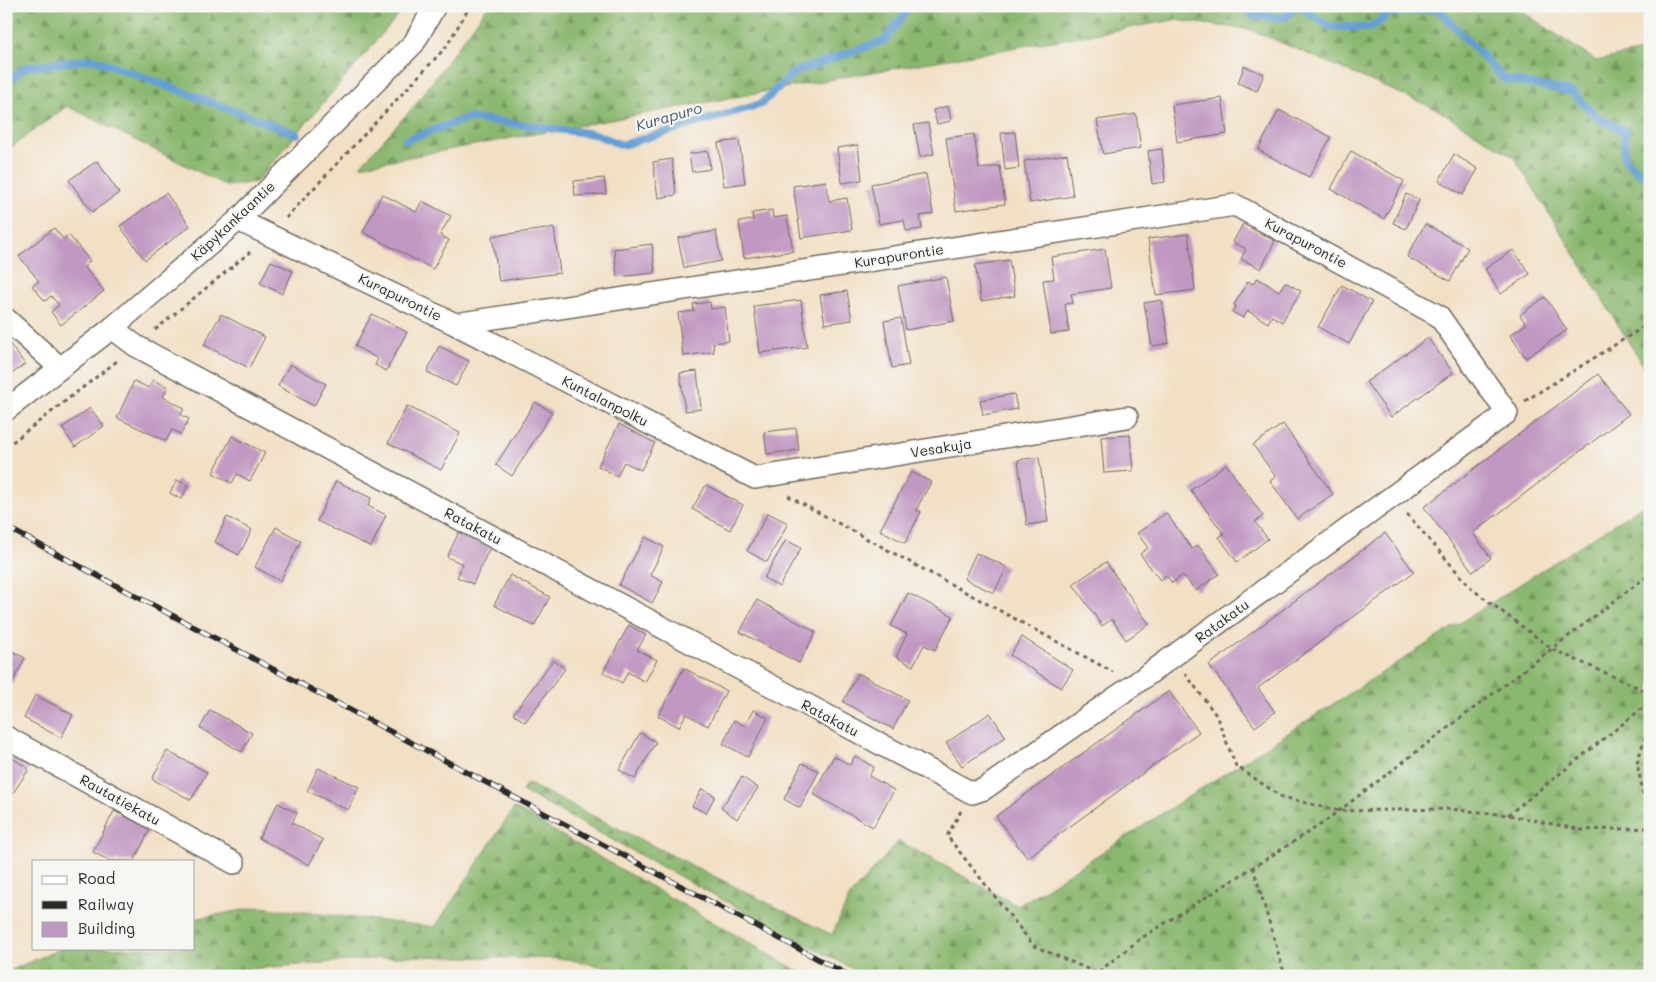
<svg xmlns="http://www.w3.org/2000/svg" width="1656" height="982" font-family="Mali,sans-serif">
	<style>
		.forest { fill: url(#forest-firs); stroke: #5b724d }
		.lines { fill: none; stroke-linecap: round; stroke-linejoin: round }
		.stream { stroke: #649fd4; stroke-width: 8 }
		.building { fill: #c198c2 }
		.minor-casing { stroke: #716a61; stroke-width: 24 }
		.path { stroke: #716a61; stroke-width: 3; stroke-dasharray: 4 4; stroke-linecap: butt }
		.minor { stroke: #fff; stroke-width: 21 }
		.rail-casing { stroke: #2b2b2b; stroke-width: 5.5 }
		.rail { stroke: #f6f6f2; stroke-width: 4; stroke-dasharray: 11; stroke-linecap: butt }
		.labels { text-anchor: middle; stroke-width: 4.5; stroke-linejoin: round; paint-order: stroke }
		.street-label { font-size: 14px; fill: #2b2b2b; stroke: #f6f6f2 }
		.water-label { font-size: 15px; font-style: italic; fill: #42596f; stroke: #f6f6f2 }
	</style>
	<defs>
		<pattern id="forest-firs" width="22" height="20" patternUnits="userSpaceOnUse" patternTransform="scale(1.25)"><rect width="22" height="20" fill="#8bb86f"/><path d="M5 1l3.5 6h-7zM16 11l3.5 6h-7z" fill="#72965b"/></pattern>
	</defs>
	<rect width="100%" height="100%" fill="#f6f6f2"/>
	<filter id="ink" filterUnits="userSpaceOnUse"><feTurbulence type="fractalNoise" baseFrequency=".02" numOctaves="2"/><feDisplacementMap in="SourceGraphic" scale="10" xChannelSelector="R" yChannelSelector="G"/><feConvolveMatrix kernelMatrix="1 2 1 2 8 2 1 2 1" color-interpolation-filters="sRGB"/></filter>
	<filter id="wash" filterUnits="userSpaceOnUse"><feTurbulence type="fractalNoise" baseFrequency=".0096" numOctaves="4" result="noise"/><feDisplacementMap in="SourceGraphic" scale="20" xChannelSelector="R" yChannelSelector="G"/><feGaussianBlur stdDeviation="1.12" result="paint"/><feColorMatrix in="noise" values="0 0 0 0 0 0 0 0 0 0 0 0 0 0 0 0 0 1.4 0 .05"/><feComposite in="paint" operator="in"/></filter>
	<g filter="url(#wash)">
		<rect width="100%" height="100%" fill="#f2e0c5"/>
		<g class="forest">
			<path d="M6,6H406L256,182L227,186L67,106L6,151Z"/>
			<path d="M488,6H1514L1596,61L1650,49V140L1643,151L1650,160V376L1514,157L1436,109L1252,30L1174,20L844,77L360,166L416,104Z"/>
			<path d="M1650,501V976H866L749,914L522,791L527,783L832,935L850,896L899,841L1018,906Z"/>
			<path d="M514,808L807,976H643L568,959L408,956L249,969L210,976H6V972L63,948H194V919L259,907L435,927Z"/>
		</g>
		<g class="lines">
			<g class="stream">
				<path d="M1249,6L1251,15L1285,18L1297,6"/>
				<path d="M1299,6L1329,26L1370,28L1392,12L1438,9L1504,79L1572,92L1598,118L1625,131L1624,159L1650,182"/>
				<path d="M6,83L26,67L94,59L297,134"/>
				<path d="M406,140L468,118L595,134L622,145L761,104L795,72L885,40L910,6"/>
			</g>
		</g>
		<g id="blocks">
			<g class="building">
				<path d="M1244,66L1264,74L1257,91L1238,83Z"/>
				<path d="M1222,98L1227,134L1177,142L1172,105Z"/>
				<path d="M948,106L951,121L937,124L933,110Z"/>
				<path d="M1279,110L1331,137L1309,177L1258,150Z"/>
				<path d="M1136,114L1141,148L1103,154L1097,120Z"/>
				<path d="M928,123L934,154L920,157L914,125Z"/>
				<path d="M1015,132L1019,168L1005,170L1001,133Z"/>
				<path d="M974,134L979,169L1000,166L1005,204L956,211L946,138Z"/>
				<path d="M739,140L745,183L724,186L718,143Z"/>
				<path d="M858,145L862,180L842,183L837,148Z"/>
				<path d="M1162,149L1165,182L1152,184L1148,151Z"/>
				<path d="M708,151L710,169L692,172L689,154Z"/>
				<path d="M1351,151L1404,181L1384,219L1331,189Z"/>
				<path d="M1067,154L1073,196L1030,203L1024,161Z"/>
				<path d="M1454,154L1478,169L1463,195L1439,181Z"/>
				<path d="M672,159L676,195L658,198L653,162Z"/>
				<path d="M97,161L119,193L92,212L69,180Z"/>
				<path d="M926,174L933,214L920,216L922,229L906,231L904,220L879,224L871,184Z"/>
				<path d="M604,178L606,194L575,196L574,181Z"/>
				<path d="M826,181L829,201L847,198L852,230L801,238L793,186Z"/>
				<path d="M166,193L190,226L145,260L120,226Z"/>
				<path d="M382,194L416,212L422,201L451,216L440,235L449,240L433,269L363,232Z"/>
				<path d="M1406,194L1419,200L1406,229L1393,223Z"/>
				<path d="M772,210L773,218L787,216L793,251L744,258L739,222L753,220L752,213Z"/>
				<path d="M1243,224L1275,241L1261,269L1241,259L1246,249L1233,242Z"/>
				<path d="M1425,224L1468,248L1450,281L1407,257Z"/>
				<path d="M54,228L63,239L69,235L90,261L84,267L104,291L61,325L51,312L59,305L51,296L45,301L32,286L39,281L19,256Z"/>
				<path d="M554,228L560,273L499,281L492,236Z"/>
				<path d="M716,231L721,261L684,268L678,238Z"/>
				<path d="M1188,234L1195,290L1156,295L1148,239Z"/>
				<path d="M652,244L655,273L617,277L614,249Z"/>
				<path d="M1105,249L1111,288L1071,294L1073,303L1065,304L1069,332L1051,334L1043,280L1054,279L1051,257Z"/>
				<path d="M1513,250L1530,274L1501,294L1485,269Z"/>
				<path d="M1009,260L1015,296L981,301L975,265Z"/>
				<path d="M271,261L293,271L282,294L260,283Z"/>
				<path d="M946,277L954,321L906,330L898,286Z"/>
				<path d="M1257,278L1279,291L1285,282L1301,291L1282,322L1272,316L1268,323L1248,311L1243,318L1232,312L1236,306L1234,305L1248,281L1253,284Z"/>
				<path d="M1342,285L1372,302L1349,344L1318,327Z"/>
				<path d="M847,291L852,320L825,324L820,295Z"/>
				<path d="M1545,297L1567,330L1526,358L1510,335L1526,324L1520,315Z"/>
				<path d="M801,300L807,347L760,353L754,306Z"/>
				<path d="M1162,300L1169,343L1152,346L1144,303Z"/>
				<path d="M710,302L711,309L725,307L729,341L713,343L714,352L683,356L678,313L694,311L693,304Z"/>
				<path d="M221,314L265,337L249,368L204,345Z"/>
				<path d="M372,314L407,332L386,371L375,365L378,359L355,346Z"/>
				<path d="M901,318L909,365L892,368L884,321Z"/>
				<path d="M1428,338L1453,373L1391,417L1366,382Z"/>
				<path d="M8,342L25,364L6,378V343Z"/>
				<path d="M439,346L469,361L456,386L427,372Z"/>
				<path d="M290,364L326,384L314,406L278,386Z"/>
				<path d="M697,371L701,409L685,411L680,373Z"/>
				<path d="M1598,374L1629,414L1473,533L1491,558L1473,572L1424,507Z"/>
				<path d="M153,380L168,387L163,397L184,408L181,415L189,419L181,434L172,430L166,441L117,418L134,381L149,388Z"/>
				<path d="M1014,394L1017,409L983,415L980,400Z"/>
				<path d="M535,402L552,412L512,476L496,465Z"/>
				<path d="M407,406L460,433L441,470L388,443Z"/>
				<path d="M90,408L104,426L75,447L62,428Z"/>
				<path d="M619,424L655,443L641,470L624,462L617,476L598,466Z"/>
				<path d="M1283,424L1333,494L1297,519L1270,481L1276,477L1253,445Z"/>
				<path d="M796,428L799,450L767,454L764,432Z"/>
				<path d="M1130,435L1133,471L1104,473L1101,437Z"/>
				<path d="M232,436L265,453L250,481L237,474L232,483L213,473Z"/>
				<path d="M1039,457L1048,522L1027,525L1018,460Z"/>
				<path d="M1226,464L1263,516L1255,522L1268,539L1237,562L1219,537L1224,534L1191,490Z"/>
				<path d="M911,472L931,482L916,510L921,512L905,543L880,530Z"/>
				<path d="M177,480L188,486L181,499L170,493Z"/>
				<path d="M336,481L371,498L368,506L386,515L371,547L317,521Z"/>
				<path d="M706,485L743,505L730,530L692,509Z"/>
				<path d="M768,513L788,523L767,562L747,551Z"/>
				<path d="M1166,513L1192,549L1198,545L1219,574L1196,591L1183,575L1172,583L1166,575L1160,580L1140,554L1148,548L1137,533Z"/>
				<path d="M227,517L252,530L239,555L215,542Z"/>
				<path d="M276,527L301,541L280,581L255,567Z"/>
				<path d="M459,532L490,547L473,584L457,577L463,564L447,557Z"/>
				<path d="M1385,533L1414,572L1258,688L1275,712L1255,727L1209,665Z"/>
				<path d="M645,537L664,547L650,575L663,582L652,603L619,585Z"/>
				<path d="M786,540L801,548L779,587L764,578Z"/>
				<path d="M976,553L1007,567L994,593L964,579Z"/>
				<path d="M1106,562L1149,624L1126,640L1112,619L1102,626L1073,584Z"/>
				<path d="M510,575L550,597L534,626L494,605Z"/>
				<path d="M908,593L953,616L935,650L924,645L913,666L896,657L907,634L891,626Z"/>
				<path d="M757,600L816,632L799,663L740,632Z"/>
				<path d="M629,625L646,635L637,650L657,660L645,682L628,672L622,683L603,672Z"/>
				<path d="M1022,637L1073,670L1061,688L1010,655Z"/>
				<path d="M6,648L25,658L10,687L6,685Z"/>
				<path d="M553,660L565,669L525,722L513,714Z"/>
				<path d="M684,668L726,691L708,726L686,714L679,727L658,716Z"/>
				<path d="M858,673L908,700L893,729L843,702Z"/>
				<path d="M1169,691L1199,732L1027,858L996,816Z"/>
				<path d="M35,695L73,715L61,738L24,718Z"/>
				<path d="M210,710L252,733L242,752L200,728Z"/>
				<path d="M753,710L768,718L748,757L723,744L734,720L745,726Z"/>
				<path d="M990,713L1006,737L962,766L946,743Z"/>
				<path d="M640,733L656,742L635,779L619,770Z"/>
				<path d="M167,751L207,772L191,800L152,779Z"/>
				<path d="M6,754L29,769L11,796L6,792Z"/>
				<path d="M834,756L850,765L855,756L874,767L869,776L894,790L873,827L813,794Z"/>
				<path d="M802,763L819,771L800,808L784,799Z"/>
				<path d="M318,768L359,787L348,810L307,791Z"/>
				<path d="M742,777L758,788L737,819L721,808Z"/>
				<path d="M702,789L715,796L706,813L692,806Z"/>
				<path d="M278,803L297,813L292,823L323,840L309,865L259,838Z"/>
				<path d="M114,811L150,829L134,861H110L93,852Z"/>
			</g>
		</g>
	</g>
	<g filter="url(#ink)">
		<use href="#blocks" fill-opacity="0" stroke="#716a61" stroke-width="1"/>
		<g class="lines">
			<g class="minor-casing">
				<g id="minor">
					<path d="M6,319L59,367"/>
					<path d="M455,324L755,478L1127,417"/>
					<path d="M112,328L136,346L972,793L984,789L1135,684L1507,413L1439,316L1235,205L455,324L238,220"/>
					<path d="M6,410L112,328L238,220L414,43L435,6"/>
					<path d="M6,737L234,863"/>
				</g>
			</g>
			<g class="path">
				<path d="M286,218L446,47L470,6"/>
				<path d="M155,330L250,252"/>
				<path d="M1525,401L1650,323"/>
				<path d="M6,447L117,361"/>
				<path d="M788,496L1113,672"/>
				<path d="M1407,514L1472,589L1552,649L1650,693"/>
				<path d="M1185,673L1216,715L1236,766L1282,797L1339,811L1450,809L1508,815L1582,830L1650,828"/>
				<path d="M1650,721L1637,763L1650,826"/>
				<path d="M961,811L947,836L1034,946L1097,973L1140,939L1323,823L1650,574"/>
				<path d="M1508,815L1650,702"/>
				<path d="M1253,867L1285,976"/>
			</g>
			<use href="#minor" class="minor"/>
			<g class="rail-casing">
				<path id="rail" d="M6,527L850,976"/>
			</g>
			<use href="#rail" class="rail"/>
		</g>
	</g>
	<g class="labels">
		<g class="street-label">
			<text transform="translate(233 221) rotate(-43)" y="5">Käpykankaantie</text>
			<text transform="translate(1306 243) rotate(28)" y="5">Kurapurontie</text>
			<text transform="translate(899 256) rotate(-9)" y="5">Kurapurontie</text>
			<text transform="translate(400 297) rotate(26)" y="5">Kurapurontie</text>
			<text transform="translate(605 401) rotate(27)" y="5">Kuntalanpolku</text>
			<text transform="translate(941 448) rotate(-9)" y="5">Vesakuja</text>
			<text transform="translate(473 526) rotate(28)" y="5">Ratakatu</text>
			<text transform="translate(1222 621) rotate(-36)" y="5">Ratakatu</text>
			<text transform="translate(830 718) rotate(28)" y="5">Ratakatu</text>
			<text transform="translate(120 800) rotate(29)" y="5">Rautatiekatu</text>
		</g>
		<g class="water-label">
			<text transform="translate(669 117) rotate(-16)" y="5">Kurapuro</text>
		</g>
	</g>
	<rect width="1656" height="982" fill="none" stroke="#f6f6f2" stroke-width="25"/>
	<rect x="32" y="860" width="162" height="90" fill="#f6f6f2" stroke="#a5a5a2"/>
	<rect x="42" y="876" width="25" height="8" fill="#ffffff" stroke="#a5a5a2"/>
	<text x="78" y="884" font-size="15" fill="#2b2b2b">Road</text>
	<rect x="42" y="901" width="25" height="8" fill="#2b2b2b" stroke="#a5a5a2"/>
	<text x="78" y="910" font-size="15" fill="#2b2b2b">Railway</text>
	<rect x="42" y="922" width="25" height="15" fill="#c198c2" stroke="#a5a5a2"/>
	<text x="78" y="934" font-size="15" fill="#2b2b2b">Building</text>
</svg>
